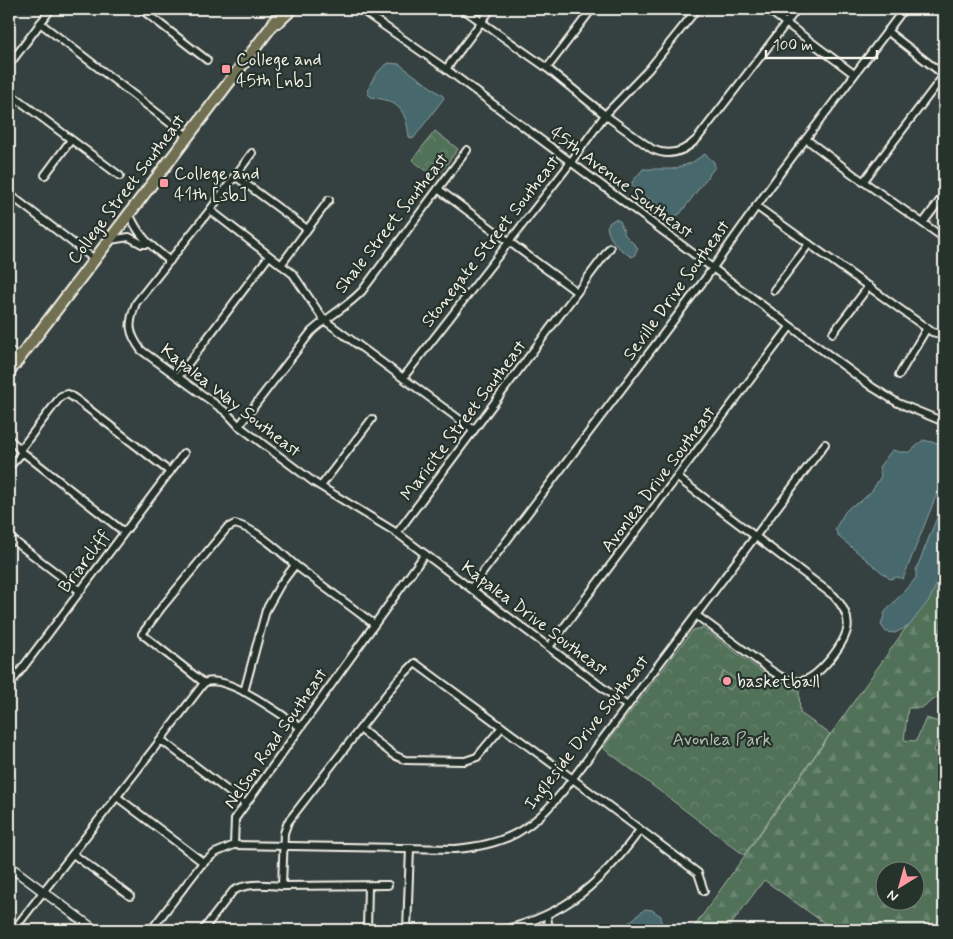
<svg xmlns="http://www.w3.org/2000/svg" width="953" height="939" font-family="Mynerve,sans-serif">
	<style>
		.forest { fill: url(#forest-firs); stroke: #a2b1a0; fill-rule: evenodd }
		.park { fill: url(#park-crowns); stroke: #a2b1a0 }
		.pitch { fill: #517159; stroke: #a2b1a0 }
		.water { fill: #47696e; stroke: #8c9f9f }
		.lines { fill: none; stroke-linecap: round; stroke-linejoin: round }
		.minor-casing { stroke: #f4f1e8; stroke-width: 10 }
		.tertiary-casing { stroke: #f4f1e8; stroke-width: 11 }
		.primary-casing { stroke: #f4f1e8; stroke-width: 14 }
		.minor { stroke: #26332d; stroke-width: 6 }
		.tertiary { stroke: #26332d; stroke-width: 8 }
		.primary { stroke: #716f52; stroke-width: 10 }
		.poi-dot { fill: #ff9aa2; stroke: #26332d; stroke-width: 2 }
		.labels { text-anchor: middle; stroke-width: 4.5; stroke-linejoin: round; paint-order: stroke }
		.poi-label { font-size: 18px; fill: #f4f1e8; stroke: #26332d; text-anchor: start }
		.street-label { font-size: 18px; fill: #f4f1e8; stroke: #26332d }
		.park-label { font-size: 18px; fill: #b3beaf; stroke: #26332d }
	</style>
	<defs>
		<pattern id="forest-firs" width="22" height="20" patternUnits="userSpaceOnUse" patternTransform="scale(1.25)"><rect width="22" height="20" fill="#517159"/><path d="M5 1l3.5 6h-7zM16 11l3.5 6h-7z" fill="#6b8671"/></pattern>
		<pattern id="park-crowns" width="20" height="18" patternUnits="userSpaceOnUse" patternTransform="scale(1.25)"><rect width="20" height="18" fill="#517159"/><path d="M2 6a3 3 0 1 1 6 0M12 15a3 3 0 1 1 6 0" fill="none" stroke="#6b8671"/></pattern>
	</defs>
	<rect width="100%" height="100%" fill="#354040"/>
	<filter id="ink" filterUnits="userSpaceOnUse"><feTurbulence type="fractalNoise" baseFrequency=".02" numOctaves="2"/><feDisplacementMap in="SourceGraphic" scale="10" xChannelSelector="R" yChannelSelector="G"/><feConvolveMatrix kernelMatrix="1 2 1 2 8 2 1 2 1" color-interpolation-filters="sRGB"/></filter>
	<g filter="url(#ink)">
		<path class="forest" d="M944,562V693L921,708H908L904,740L916,741L926,718L943,723L934,751L944,757V930H834L764,880L727,930H692L927,598ZM886,872H916V902H886Z"/>
		<g class="park">
			<path d="M435,131L458,149L436,178L412,160Z"/>
			<path d="M703,628L776,682L799,690L800,713L830,734L744,855L603,748L693,630Z"/>
		</g>
		<path class="pitch" d="M724,671L737,681L730,690L718,681Z"/>
		<g class="water">
			<path d="M389,63L399,64L443,96L444,98L413,139L409,137C406,109 398,101 371,97L368,94C367,84 380,67 389,63Z"/>
			<path d="M705,154L714,162L715,167L680,214L675,216L671,215L632,186V182L643,169H673L691,163Z"/>
			<path d="M615,219L620,221L625,235L638,248L634,256L632,257C621,251 609,241 607,227L609,223Z"/>
			<path d="M923,440L944,445V483L938,491L903,579L897,577L890,579L839,537L835,529L845,512L851,506L860,502L872,491L881,476L879,467L892,450L900,452H910Z"/>
			<path d="M944,500V567L930,599L909,626L895,633L886,632L881,625L885,612L916,578V570Z"/>
			<path d="M645,909L652,910L661,916V924L657,930H620Z"/>
		</g>
		<g class="lines">
			<g class="minor-casing">
				<g id="minor">
					<path d="M141,9L207,60"/>
					<path d="M360,9L446,69L872,387L898,403L944,422"/>
					<path d="M463,9L547,68L605,115L652,149C669,157 684,152 697,139L797,9"/>
					<path d="M767,9L854,74"/>
					<path d="M40,23L187,136"/>
					<path d="M887,31L944,75"/>
					<path d="M9,65L51,9"/>
					<path d="M547,68L592,9"/>
					<path d="M446,69L491,9"/>
					<path d="M9,93L120,176"/>
					<path d="M806,139L854,175L944,238"/>
					<path d="M252,153L210,210L136,303C128,324 128,332 141,350L226,412L239,426L315,483L397,533L610,248"/>
					<path d="M45,175L71,140"/>
					<path d="M235,176L307,229"/>
					<path d="M863,182L944,75"/>
					<path d="M438,189L577,292"/>
					<path d="M9,194L94,259"/>
					<path d="M756,206L932,332L944,335"/>
					<path d="M210,210L293,274L324,320L474,430"/>
					<path d="M129,213C139,237 150,245 170,261"/>
					<path d="M923,223L944,195"/>
					<path d="M110,240L129,237L142,244H148"/>
					<path d="M281,265L329,200"/>
					<path d="M774,290L809,244"/>
					<path d="M833,333L869,286"/>
					<path d="M9,350L20,358"/>
					<path d="M899,375L927,328"/>
					<path d="M178,377L269,256"/>
					<path d="M403,378L565,170L605,115L649,69L697,9"/>
					<path d="M239,426L311,332C327,317 347,307 362,291L467,150"/>
					<path d="M9,439L20,449L22,453"/>
					<path d="M20,450L61,396L68,394L77,400L170,472"/>
					<path d="M9,467L21,454H25L124,532"/>
					<path d="M678,478L834,596C856,620 849,635 831,658C812,681 799,690 772,671L696,615"/>
					<path d="M321,486L372,419"/>
					<path d="M397,533L627,706"/>
					<path d="M9,537L80,591"/>
					<path d="M471,588L705,279L781,172L904,9"/>
					<path d="M549,647L790,327"/>
					<path d="M204,683L142,634L162,607L227,528L235,524C256,529 280,551 295,565"/>
					<path d="M9,686L184,453"/>
					<path d="M244,692L266,610L280,585L295,565L374,624"/>
					<path d="M360,729L394,755L405,760L465,761L477,757L502,727"/>
					<path d="M159,742L204,683C225,672 281,715 300,727"/>
					<path d="M117,797L204,863"/>
					<path d="M234,845L455,849C506,845 532,830 564,790L825,444"/>
					<path d="M73,854L130,896"/>
					<path d="M282,886L388,885"/>
					<path d="M547,916L549,930"/>
					<path d="M17,930L19,923L159,742H164L245,804"/>
					<path d="M151,930L201,865L215,853L234,845L235,819L425,554"/>
					<path d="M203,930L233,891C247,882 266,885 282,886L284,833L288,822L396,682L415,663L562,771L698,873L704,891"/>
					<path d="M367,930L368,886"/>
					<path d="M407,930L410,848"/>
					<path d="M503,930C567,914 602,882 640,830"/>
				</g>
			</g>
			<g class="tertiary-casing">
				<path id="tertiary" d="M9,866L95,930"/>
			</g>
			<g class="primary-casing">
				<g id="primary">
					<path d="M278,22L292,9"/>
					<path d="M9,372L271,27L282,9"/>
				</g>
			</g>
			<use href="#minor" class="minor"/>
			<use href="#tertiary" class="tertiary"/>
			<use href="#primary" class="primary"/>
		</g>
	</g>
	<g class="poi-dot">
		<rect x="221" y="64" width="10" height="10" rx="2.5"/>
		<rect x="159" y="178" width="10" height="10" rx="2.5"/>
		<circle cx="727" cy="681" r="5"/>
	</g>
	<g class="labels">
		<g class="poi-label">
			<text x="236" y="65">College and<tspan x="236" dy="21">45th [nb]</tspan></text>
			<text x="174" y="179">College and<tspan x="174" dy="21">41th [sb]</tspan></text>
			<text x="737" y="687">basketball</text>
		</g>
		<g class="street-label">
			<text transform="translate(622 182) rotate(37)" y="6">45th Avenue Southeast</text>
			<text transform="translate(126 189) rotate(-53)" y="6">College Street Southeast</text>
			<text transform="translate(391 223) rotate(-52)" y="6">Shale Street Southeast</text>
			<text transform="translate(490 241) rotate(-52)" y="6">Stonegate Street Southeast</text>
			<text transform="translate(676 290) rotate(-54)" y="6">Seville Drive Southeast</text>
			<text transform="translate(231 400) rotate(38)" y="6">Kapalea Way Southeast</text>
			<text transform="translate(463 420) rotate(-53)" y="6">Maricite Street Southeast</text>
			<text transform="translate(658 479) rotate(-53)" y="6">Avonlea Drive Southeast</text>
			<text transform="translate(84 561) rotate(-53)" y="6">Briarcliff</text>
			<text transform="translate(535 618) rotate(37)" y="6">Kapalea Drive Southeast</text>
			<text transform="translate(586 732) rotate(-52)" y="6">Ingleside Drive Southeast</text>
			<text transform="translate(275 738) rotate(-55)" y="6">Nelson Road Southeast</text>
		</g>
		<g class="park-label">
			<text x="722" y="745">Avonlea Park</text>
		</g>
	</g>
	<rect width="953" height="939" fill="none" stroke="#26332d" stroke-width="30"/>
	<rect x="15" y="15" width="923" height="909" fill="none" stroke="#f4f1e8" stroke-width="2" filter="url(#ink)"/>
	<g transform="translate(900 886) rotate(217)"><circle r="24" fill="#26332d" stroke="#787f78"/>
	<path d="M0-4L9 19L0 12L-9 19Z" fill="#ff9aa2"/>
	<text y="-8" font-size="14" font-weight="bold" text-anchor="middle" fill="#f4f1e8">N</text>
	</g>
	<path d="M766 50v8h111v-8" fill="none" stroke="#f4f1e8" stroke-width="2.5"/>
	<text x="773" y="50" font-size="15" fill="#f4f1e8" stroke="#26332d" stroke-width="4" paint-order="stroke">100 m</text>
</svg>
